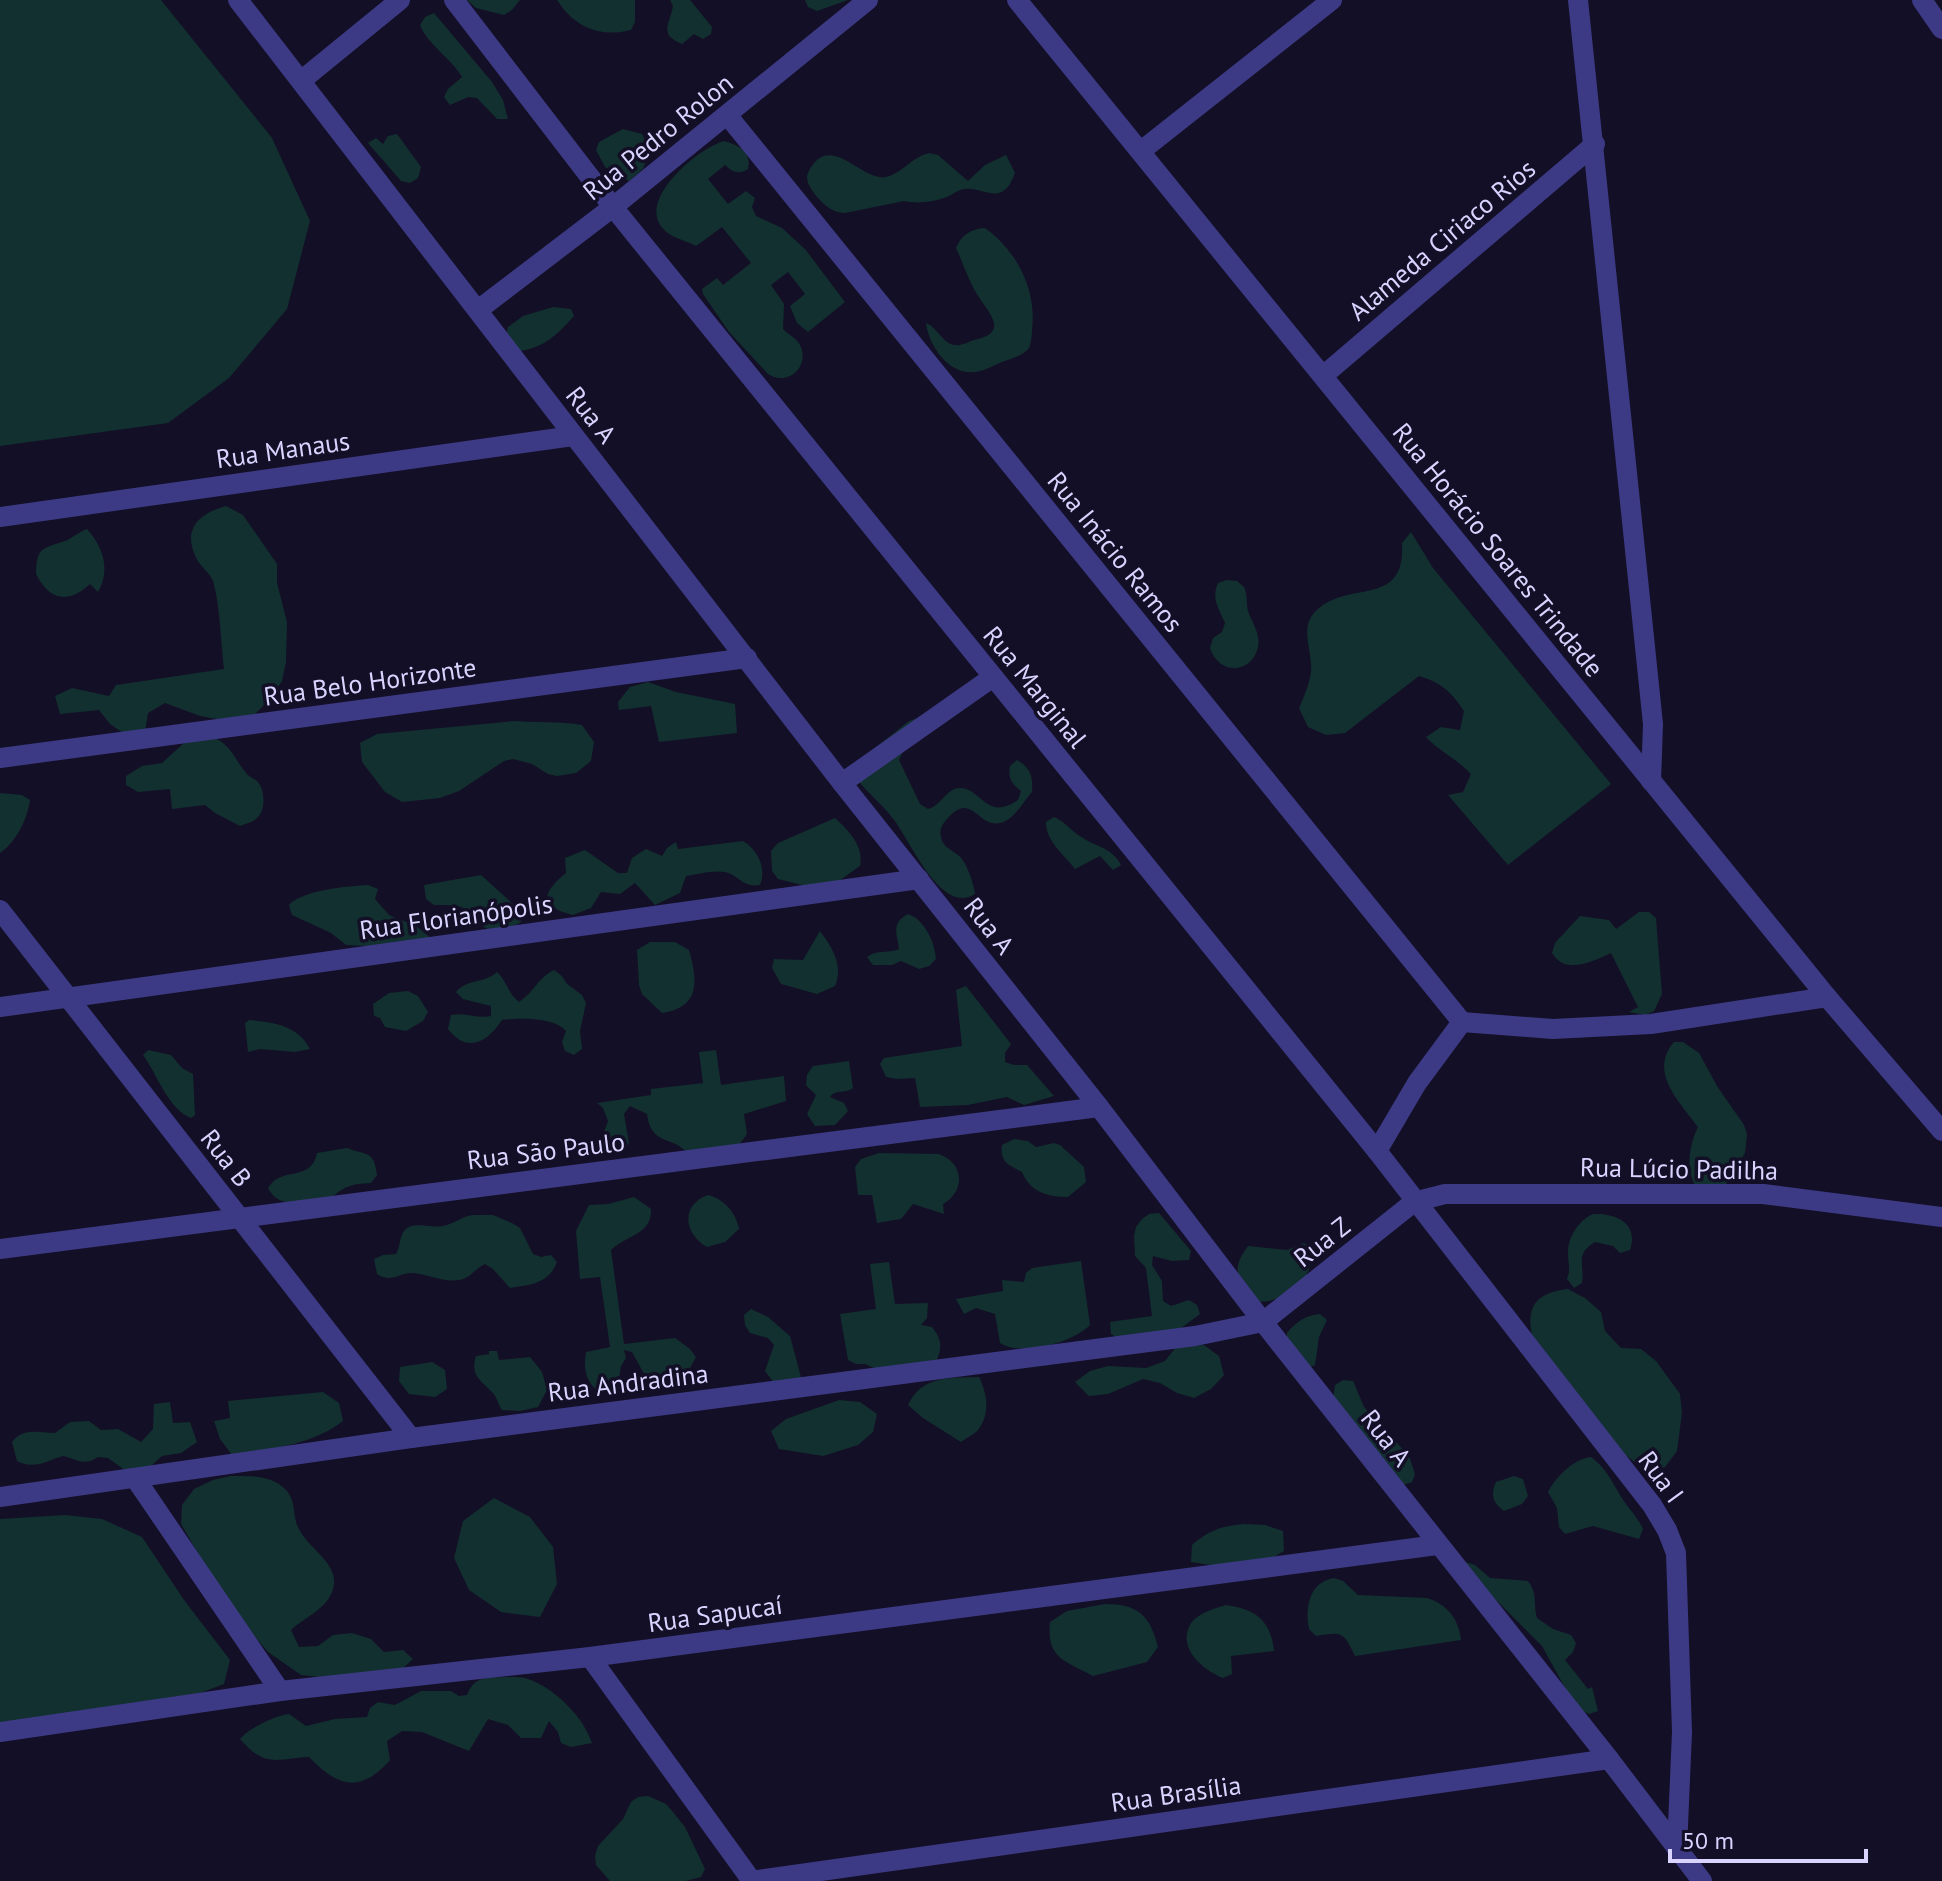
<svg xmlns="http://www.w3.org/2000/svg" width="1942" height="1881" font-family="'PT Sans',sans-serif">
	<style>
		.green { fill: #12302f }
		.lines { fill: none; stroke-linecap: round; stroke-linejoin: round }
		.minor { stroke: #3d3a85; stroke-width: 20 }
		.labels { text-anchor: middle; stroke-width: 7; stroke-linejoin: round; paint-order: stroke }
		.street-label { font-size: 26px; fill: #d9d4ff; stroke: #130f26 }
	</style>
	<rect width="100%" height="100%" fill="#130f26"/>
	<g class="green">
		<path d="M0,0H161L272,138L310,221L287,309L229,378L168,423L0,446Z"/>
		<path d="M467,0H520L512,10L504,15L476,8Z"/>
		<path d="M557,0H635V22L631,30C600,38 574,27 557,0Z"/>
		<path d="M670,0H690L712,27L711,34L703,39L694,34L682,44C658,34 670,24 673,6Z"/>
		<path d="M805,0H848L817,11L808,7Z"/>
		<path d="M434,13L492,82L503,100L508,119H497L477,98L468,97L450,105L444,97L448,89L462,77C451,58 428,45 420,25L425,17Z"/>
		<path d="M623,129L642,134L650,150L643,169L629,181L605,167L596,150L599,142Z"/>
		<path d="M397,134L421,167L418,178L410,183L401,181L368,143L376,138L383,144L388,136Z"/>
		<path d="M724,141C739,145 752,152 748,169C739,175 732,172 725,165L708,179L728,204L746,191L755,198L752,207L756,216L782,228L805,249L845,302L808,332L797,323L790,306L805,294L788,272L771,285L784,304L783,329C789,335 798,339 801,347C809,369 786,386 768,374L729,332L703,294L702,289L717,278L723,285L751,263L722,227L696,246C683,239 667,238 659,223C644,194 699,148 724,141Z"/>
		<path d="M929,153L938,155L968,181L985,165L1006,155L1015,173C1002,209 985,186 964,189C958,190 953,194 947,197C934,202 918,204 904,201L845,213C835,213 826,207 819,199C814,193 807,185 807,177C807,174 810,168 812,166C833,135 863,182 886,177C901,174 912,157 929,153Z"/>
		<path d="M985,228C1017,251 1037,290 1032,330C1032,335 1031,343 1029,348C1023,356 1010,359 1002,362C990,367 980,374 967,372C945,370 928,342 926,323C938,328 943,344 955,345C962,346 968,342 974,340C1014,332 984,309 974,289C967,276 962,261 956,248C961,235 971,229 985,228Z"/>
		<path d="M553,307L571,309L574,316C558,334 543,349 518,351L506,336L508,327L523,316Z"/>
		<path d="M226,506L243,515L277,564V583L287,622L286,662L282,681L270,699L255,714L239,723L200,716L165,703L148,713L145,732L126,735L110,724L99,710L60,714L55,696L72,688L109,696L116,685L224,669C221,643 220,605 213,581C210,573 202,568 198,561C181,531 197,514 226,506Z"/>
		<path d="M87,529C103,547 111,570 98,592L90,584C68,604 50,601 36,574C37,549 40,549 62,542C72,539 78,532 87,529Z"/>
		<path d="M1411,532L1433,568L1611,784L1508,865L1448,795L1463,792L1471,774C1457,759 1440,752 1426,737L1441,727L1460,730L1464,711C1452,693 1441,682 1419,676L1345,733L1326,735L1308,727L1299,708C1304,697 1309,685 1311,672C1313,652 1299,628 1315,612C1346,578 1406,610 1402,543Z"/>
		<path d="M1227,580L1237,581L1244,587C1248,595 1246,603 1248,611C1252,623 1261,634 1258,647C1252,674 1219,676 1210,648L1213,638L1222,632L1225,623C1219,608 1211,599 1218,583Z"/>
		<path d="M648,682L676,692L735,704L737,733L659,742L651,706L619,710L618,702L630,687Z"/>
		<path d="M918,718L899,760L920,804L928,809C941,806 946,789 959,788C983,788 985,822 1018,800L1021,791C1011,783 1008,778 1010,766L1017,760C1031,768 1033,777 1032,792C1023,802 1014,820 1000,823C977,828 972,789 946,820C942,825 939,830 941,837C943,849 956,851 962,859C968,867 974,885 975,894C941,916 910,840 894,820C884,806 870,795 859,782L871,751L909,721Z"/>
		<path d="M514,721C537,723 560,721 582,725L594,742L591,761L576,773L557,776L548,774L532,764L513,759L504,761L459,791L440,798L402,802L385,792L362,762L360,743L377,734Z"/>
		<path d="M215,738C233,747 235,761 248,775C251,778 255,779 258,782C265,791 266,810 257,818C254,822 245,824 240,826L215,813L205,805L172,809L170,789L138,792L126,785V776L142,766L162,763L185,742Z"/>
		<path d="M0,793L22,795L30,800C27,820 16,842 0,853Z"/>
		<path d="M1054,817C1066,822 1070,830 1080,836C1095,847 1112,847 1121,865L1113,870L1100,856L1075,869C1064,854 1046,842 1046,822Z"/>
		<path d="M835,818C849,831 864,846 860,866L836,883L806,886L778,879L772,871L771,851L778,843Z"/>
		<path d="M743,841C758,850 767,868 760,885C743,888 740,876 725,872C713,870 698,874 686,876L680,893L655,905L635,883L620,894L601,892L591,908L573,915C538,907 542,892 566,873L565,858L585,850L618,873H627L632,858L646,849L662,856L667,848L676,842L678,849Z"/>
		<path d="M481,875L523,913L521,922C511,928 495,934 484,927C479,923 476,916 471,912C460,904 447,905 434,905L426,899L424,885Z"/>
		<path d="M368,885L378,889L375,899L389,915L416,926L432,939L386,947L346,945L331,933L292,915L289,905C302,890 349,886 368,885Z"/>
		<path d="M1639,912H1649L1656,918L1662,994L1654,1011L1646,1015L1629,1012L1638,1007L1611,953C1592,962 1565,975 1552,953L1555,943L1580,916L1609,920L1616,929Z"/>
		<path d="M908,914C924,919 935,942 936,959L929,966L919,969L901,961L892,965H873L867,957C878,949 888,954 899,949C897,933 891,923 908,914Z"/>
		<path d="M820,931C832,947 844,966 835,986L817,994L781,984L772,968L774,959L803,960Z"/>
		<path d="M650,942H675L689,950C698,982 700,1007 662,1013L642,994L639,985L637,950Z"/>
		<path d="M554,970L562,976L567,984L582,995L586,1003L580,1031L582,1049L574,1055L565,1051L562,1042L566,1031C554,1017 519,1018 502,1020C488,1042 467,1054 448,1029L451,1015C466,1012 477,1019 491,1016V1006L463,999L456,992C468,978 484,984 497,972C507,981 508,994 519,1002C534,992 538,978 554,970Z"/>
		<path d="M966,986L1011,1044L1005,1053V1062L1014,1065H1027L1054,1096L1024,1105L1007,1097L968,1105L920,1107L915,1078L897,1079L886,1077L880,1064L884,1058L962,1046L956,990Z"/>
		<path d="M408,991L418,996L428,1012L423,1021L406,1031L385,1027L380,1018L374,1016L373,1004L389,993Z"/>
		<path d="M249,1020C272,1022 298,1025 310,1049L295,1052L260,1049L248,1052L245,1023Z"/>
		<path d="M1674,1042H1683L1699,1053L1717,1086L1744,1125L1747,1134L1745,1153L1725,1186L1697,1188C1685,1171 1689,1145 1698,1127C1680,1102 1648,1072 1674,1042Z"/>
		<path d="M148,1050L171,1055L182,1068L193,1074L195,1115L191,1118C168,1109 157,1074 143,1055Z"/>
		<path d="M716,1050L721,1085L784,1076L786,1101L744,1114L747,1134L736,1149L689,1154C672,1135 651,1146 647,1114L630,1106L624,1114L629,1143L623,1151L605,1155L598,1148L608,1121L603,1108L597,1103L651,1095V1089L703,1083L699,1052Z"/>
		<path d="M849,1061L853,1088C846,1094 835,1089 830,1097L844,1103L848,1111L835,1125L815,1126L807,1114L816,1095L806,1085L807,1075L813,1066Z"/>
		<path d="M1014,1139L1028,1141L1036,1147L1054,1143L1060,1145L1084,1167L1086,1182L1068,1197C1048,1197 1030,1192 1022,1172C1010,1166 999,1162 1002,1145Z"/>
		<path d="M347,1148C366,1156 374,1149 377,1175L371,1183C351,1184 344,1186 329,1200C307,1201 279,1211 268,1188C282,1165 311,1183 317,1153Z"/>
		<path d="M879,1153L939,1154C964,1163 966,1191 943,1204L944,1214L913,1204L901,1219L877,1223L872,1195H858L855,1167L861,1159Z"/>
		<path d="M708,1195C724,1199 736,1213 739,1229L725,1242L707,1247C684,1234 680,1205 708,1195Z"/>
		<path d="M634,1197L651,1209C652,1235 626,1235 611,1250L624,1344L675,1338L690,1349L696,1357L681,1385L662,1387L648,1381L632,1352L624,1350L626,1358L621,1366L618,1385L601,1395C586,1381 583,1371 586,1352L610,1347L600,1277L580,1279L576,1231L589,1205L608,1204Z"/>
		<path d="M1159,1213L1191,1251L1189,1260L1172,1261L1153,1256L1152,1265L1162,1281L1163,1301L1171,1306L1189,1300L1197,1305L1200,1314L1176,1332L1119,1339L1111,1334L1110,1322L1152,1316L1146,1268L1135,1256L1134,1236L1136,1227L1142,1219L1149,1214Z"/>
		<path d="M1593,1214C1616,1213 1639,1223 1630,1250L1620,1253L1613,1246L1595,1242C1574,1255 1585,1263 1582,1283L1574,1288L1567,1279C1571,1269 1568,1263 1568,1252C1568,1237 1579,1220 1593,1214Z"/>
		<path d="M473,1215H493L512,1223L520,1228L533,1254L541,1257L551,1255L557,1262C549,1284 529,1285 510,1288L493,1269L485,1264C476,1268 472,1276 463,1279C446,1284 431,1275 413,1273C399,1272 392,1284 377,1274L374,1259L383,1255L396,1254C400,1247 399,1242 402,1235C408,1218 430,1229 443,1226C454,1224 462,1216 473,1215Z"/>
		<path d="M1304,1243L1312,1249C1314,1280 1288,1302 1258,1302C1240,1282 1228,1272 1248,1246L1287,1250Z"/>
		<path d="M1081,1261L1090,1325C1072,1343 1022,1357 1000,1343L995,1314L976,1308L964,1314L956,1299L1003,1291L1002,1280L1024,1282L1026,1273L1032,1268Z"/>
		<path d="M889,1262L895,1304L928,1303L927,1318L921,1325L932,1327C942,1339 943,1349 935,1363L883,1372L865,1364H856L848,1360L840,1314L876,1309L870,1264Z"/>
		<path d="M1568,1289L1585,1298L1601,1312L1605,1331L1621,1348L1641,1349L1656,1361L1680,1394L1682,1413L1677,1451L1665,1467L1648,1473L1618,1449L1533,1339C1525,1307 1535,1293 1568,1289Z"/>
		<path d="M751,1309L768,1317L790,1336L802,1381L777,1387L765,1371L774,1345L768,1338L750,1333L745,1325L744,1315Z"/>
		<path d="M1320,1314L1327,1320L1319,1337L1315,1365L1306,1369L1287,1345V1333C1296,1322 1306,1315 1320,1314Z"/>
		<path d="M1204,1345L1219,1356L1224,1375L1211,1389L1194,1398L1177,1393L1160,1383L1143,1379L1108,1394L1089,1396L1075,1382L1090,1371L1108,1366L1146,1368L1165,1361L1177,1346Z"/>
		<path d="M489,1351H497L499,1360L530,1357L542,1372L547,1390L538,1407L520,1411L502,1410C498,1404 497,1397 492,1392C480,1380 470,1375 476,1356L489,1354Z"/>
		<path d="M432,1362L445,1370L447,1389L435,1397L409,1394L399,1381L400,1367Z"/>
		<path d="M979,1377C987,1393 991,1414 978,1430C975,1434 966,1438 961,1442L923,1418L908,1405C922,1375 950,1378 979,1377Z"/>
		<path d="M1343,1380L1353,1381L1364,1407L1409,1456L1415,1474L1412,1482L1403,1485L1333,1400L1335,1385Z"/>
		<path d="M323,1392L339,1403L343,1421C312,1445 271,1449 232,1455L220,1439L214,1421L230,1418L228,1401Z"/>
		<path d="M839,1400L860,1402L877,1414L873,1432L858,1445L823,1456L779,1449L771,1431L786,1419Z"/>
		<path d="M170,1402L173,1423L190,1422L197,1442L181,1453L162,1456L151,1466L126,1471L108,1458L98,1457C84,1467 78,1459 63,1456C46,1461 35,1470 17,1461L12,1442C24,1427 38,1433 55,1433L70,1422L89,1421L101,1430L118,1429L141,1442L153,1429L154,1404Z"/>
		<path d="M1591,1457C1606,1468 1611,1480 1620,1495C1627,1507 1637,1516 1643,1529L1639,1539L1593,1526L1565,1534L1559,1527L1557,1508L1548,1492C1556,1477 1573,1459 1591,1457Z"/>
		<path d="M231,1476C249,1476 271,1475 285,1489C297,1500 292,1517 299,1529C309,1550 343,1565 332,1592C326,1609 304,1618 291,1630L299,1647L318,1646L333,1635L352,1633L371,1639L384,1652L403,1650L413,1659L398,1673L320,1677L301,1675L268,1652L230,1608L181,1524L182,1505L194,1489L213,1480Z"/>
		<path d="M1514,1476L1523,1479L1528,1496L1522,1504L1504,1511C1493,1503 1490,1495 1496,1482Z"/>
		<path d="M494,1498L530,1517L553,1547L557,1584L540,1617L501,1612L469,1590L454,1558L463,1521Z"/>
		<path d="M65,1515L102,1519L142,1537L184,1600L230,1660L224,1684L200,1693L0,1724V1519Z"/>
		<path d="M1244,1524L1265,1525L1283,1531L1284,1551L1267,1561L1217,1566L1191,1562L1192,1545C1209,1530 1222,1526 1244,1524Z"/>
		<path d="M1465,1562L1475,1565L1490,1578L1528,1581C1538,1594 1533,1603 1537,1618L1553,1629L1571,1635L1576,1643L1573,1652L1565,1660L1588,1689L1592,1687L1598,1711L1589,1714L1581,1710L1569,1695L1542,1646L1494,1598Z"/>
		<path d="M1334,1578L1343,1581L1358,1595L1427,1598C1447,1604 1459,1619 1461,1640L1355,1656C1343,1631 1342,1632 1316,1636L1309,1629C1305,1608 1309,1582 1334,1578Z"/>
		<path d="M1105,1604C1138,1604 1150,1615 1158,1647L1147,1662L1093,1676C1065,1661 1046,1658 1050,1622L1067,1611Z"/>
		<path d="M1226,1605C1255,1609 1271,1620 1274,1651L1231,1656L1232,1674L1223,1678C1203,1670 1176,1648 1191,1623C1198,1613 1215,1608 1226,1605Z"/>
		<path d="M493,1677C503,1678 515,1676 525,1678C553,1686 583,1716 592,1743L571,1747L561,1743L558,1732L549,1721L541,1738H521L508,1725L488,1719L469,1751L422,1732L402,1731L387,1741L390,1760C360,1794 338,1787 309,1757C275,1759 265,1768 240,1739C247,1729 277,1715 289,1714L306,1726L335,1719L367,1717L370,1708L378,1702L395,1705L421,1691H451L459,1696L467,1695C472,1682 479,1678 493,1677Z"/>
		<path d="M648,1796L666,1804L673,1812L685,1827L705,1869L701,1877L686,1881H610L596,1865L595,1856L598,1846L623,1819L631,1802L638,1797Z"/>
	</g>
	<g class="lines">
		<g class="minor">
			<path d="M238,0L842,783L1099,1107L1263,1322L1609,1759L1702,1881"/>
			<path d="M454,0L613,207L1377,1151L1652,1505L1667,1530L1676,1553L1682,1732L1677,1849"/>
			<path d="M1017,0L1827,997L1942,1131"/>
			<path d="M1578,0L1653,724L1651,781"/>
			<path d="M1922,0L1942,29"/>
			<path d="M302,80L400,0"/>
			<path d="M728,116L1462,1022"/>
			<path d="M1141,151L1332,0"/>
			<path d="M478,310L613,207L868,0"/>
			<path d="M1324,375L1595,144"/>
			<path d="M0,517L573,436"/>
			<path d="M0,758L747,658"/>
			<path d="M842,783L993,677"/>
			<path d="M0,910L411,1438"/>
			<path d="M0,1007L919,879"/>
			<path d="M1377,1151L1417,1083L1462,1022L1553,1029L1651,1024L1827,997"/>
			<path d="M0,1249L1099,1107"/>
			<path d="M135,1478L280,1691"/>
			<path d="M0,1497L411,1438L1195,1336L1263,1322L1414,1202L1445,1194H1763L1942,1217"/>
			<path d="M590,1657L752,1881"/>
			<path d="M0,1732L280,1691L590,1657L1437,1545"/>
			<path d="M751,1881L1609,1759"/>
		</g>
	</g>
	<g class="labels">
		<g class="street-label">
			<text transform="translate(658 137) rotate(-39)" y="9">Rua Pedro Rolon</text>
			<text transform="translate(1442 240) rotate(-40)" y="9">Alameda Ciriaco Rios</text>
			<text transform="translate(591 415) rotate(52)" y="9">Rua A</text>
			<text transform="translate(283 450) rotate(-8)" y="9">Rua Manaus</text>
			<text transform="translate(1498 550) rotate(51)" y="9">Rua Horácio Soares Trindade</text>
			<text transform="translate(1115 552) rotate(51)" y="9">Rua Inácio Ramos</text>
			<text transform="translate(370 682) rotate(-8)" y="9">Rua Belo Horizonte</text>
			<text transform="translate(1035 687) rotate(51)" y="9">Rua Marginal</text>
			<text transform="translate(456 917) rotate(-8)" y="9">Rua Florianópolis</text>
			<text transform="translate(989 926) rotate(52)" y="9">Rua A</text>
			<text transform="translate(546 1151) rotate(-7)" y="9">Rua São Paulo</text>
			<text transform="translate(226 1158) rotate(52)" y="9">Rua B</text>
			<text transform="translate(1679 1169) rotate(1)" y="9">Rua Lúcio Padilha</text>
			<text transform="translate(1322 1242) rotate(-38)" y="9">Rua Z</text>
			<text transform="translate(628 1383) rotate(-7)" y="9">Rua Andradina</text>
			<text transform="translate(1386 1438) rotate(52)" y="9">Rua A</text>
			<text transform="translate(1661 1477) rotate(54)" y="9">Rua I</text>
			<text transform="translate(715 1614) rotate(-8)" y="9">Rua Sapucaí</text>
			<text transform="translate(1176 1794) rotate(-8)" y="9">Rua Brasília</text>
		</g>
	</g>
	<path d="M1670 1849v12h196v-12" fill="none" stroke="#d9d4ff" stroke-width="4"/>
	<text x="1682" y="1849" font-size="24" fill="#d9d4ff" stroke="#130f26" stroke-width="6" paint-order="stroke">50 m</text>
</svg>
